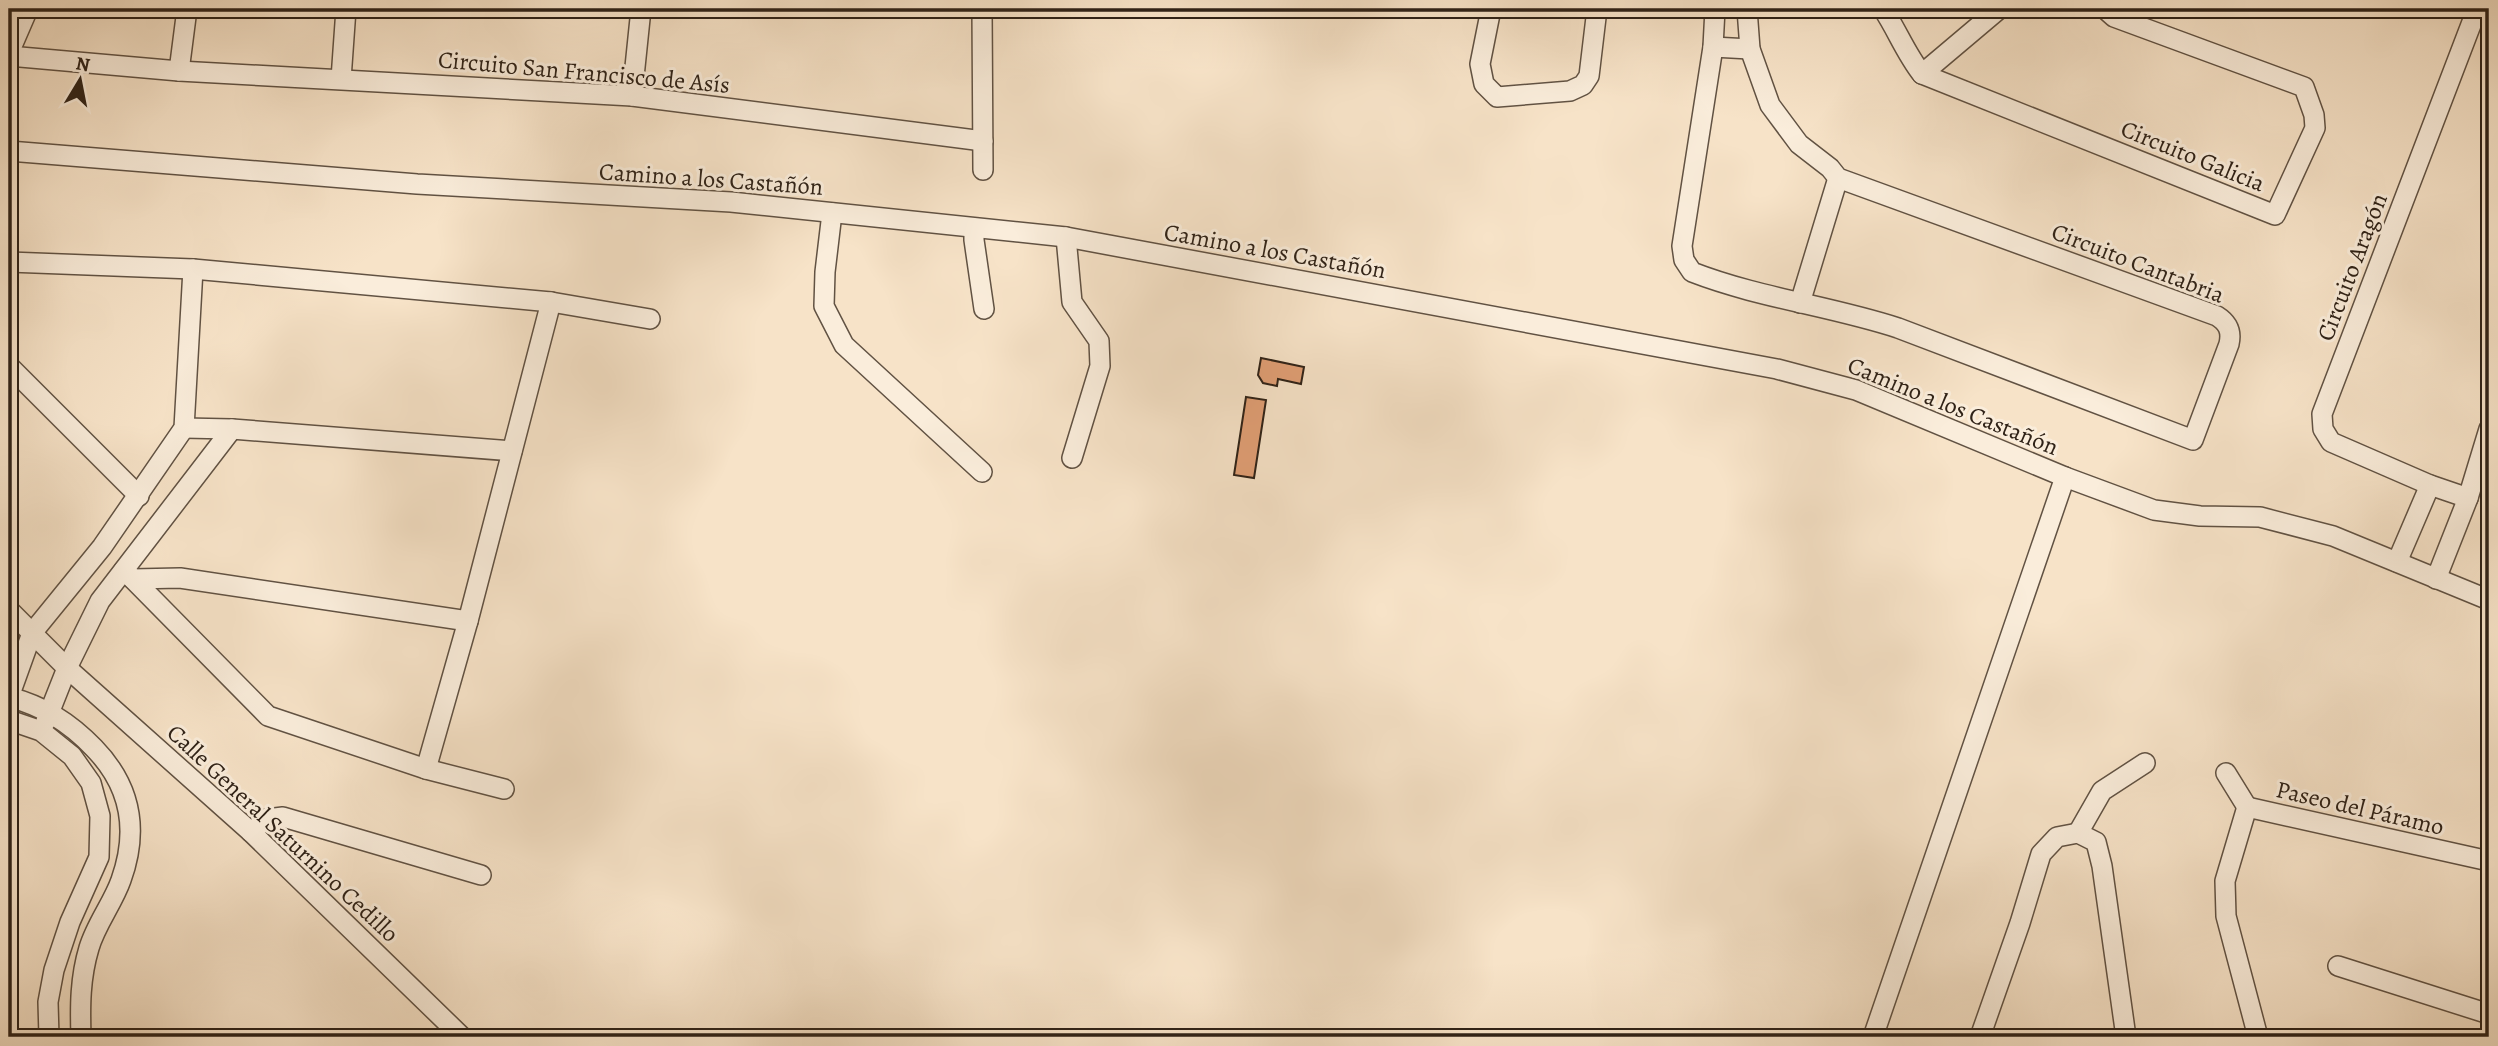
<svg xmlns="http://www.w3.org/2000/svg" width="2498" height="1046" font-family="Alegreya,serif">
	<style>
		.building { fill: #e19f75; stroke: #2f2217; stroke-width: 2 }
		.lines { fill: none; stroke-linecap: round; stroke-linejoin: round }
		.minor-casing { stroke: #615243; stroke-width: 22 }
		.minor { stroke: #faeddb; stroke-width: 19 }
		.labels { text-anchor: middle; stroke-width: 6; stroke-linejoin: round; paint-order: stroke }
		.street-label { font-size: 24px; fill: #2f2217; stroke: #faeddb }
	</style>
	<rect width="100%" height="100%" fill="#f7e3c8"/>
	<filter id="stains"><feTurbulence type="fractalNoise" baseFrequency=".00286" numOctaves="4"/><feColorMatrix values="0 0 0 0 .2 0 0 0 0 .09 0 0 0 0 .02 0 0 0 .5 -.17"/></filter>
	<radialGradient id="worn" r=".72"><stop offset=".6" stop-color="#630" stop-opacity="0"/><stop offset="1" stop-color="#630" stop-opacity=".3"/></radialGradient>
	<g class="building">
		<path d="M1261,358L1304,367L1301,384L1278,379L1277,386L1263,383L1258,375Z"/>
		<path d="M1246,397L1266,400L1254,478L1234,475Z"/>
	</g>
	<g class="lines">
		<g class="minor-casing">
			<g id="minor">
				<path d="M982,9L983,170"/>
				<path d="M1491,9L1480,64L1484,84L1497,97L1570,91L1583,85L1589,76L1597,9"/>
				<path d="M1715,9L1713,47L1682,246L1684,260L1692,272C1759,298 1831,306 1898,328L2193,440L2229,344C2232,331 2228,323 2217,316L1838,178L1830,168L1799,144L1770,105L1750,49L1747,9"/>
				<path d="M1883,9C1897,30 1906,54 1922,74L2275,215L2315,128L2314,115L2304,87L2114,17L2105,9"/>
				<path d="M1713,47L1750,49"/>
				<path d="M9,53L28,9"/>
				<path d="M9,56L179,71L632,96L983,141"/>
				<path d="M179,71L187,9"/>
				<path d="M1922,74L1999,9"/>
				<path d="M341,79L346,9"/>
				<path d="M632,96L641,9"/>
				<path d="M9,151L417,184L731,202L1066,237L1777,369L1856,390L2065,477L2154,510L2200,516L2260,517L2333,536L2489,600"/>
				<path d="M832,213L825,272L824,306L844,345L982,472"/>
				<path d="M974,228V240L984,309"/>
				<path d="M1066,237L1072,302L1099,341L1100,366L1072,458"/>
				<path d="M9,262L193,269L551,302L650,319"/>
				<path d="M1800,303L1838,178"/>
				<path d="M9,366L139,496"/>
				<path d="M184,428L232,429L512,451"/>
				<path d="M2468,498L2430,485L2331,442L2323,429L2322,414L2477,9"/>
				<path d="M2397,562L2430,485"/>
				<path d="M124,570L268,716L426,769L504,789"/>
				<path d="M133,579L180,578L468,621"/>
				<path d="M2436,579L2468,498L2489,429"/>
				<path d="M9,610L67,668L251,832L462,1037"/>
				<path d="M9,720L41,731L72,756L91,783L100,816L99,857L70,922L54,970L48,1002L49,1037"/>
				<path d="M46,721L67,668L100,601L232,429"/>
				<path d="M426,769L468,621L551,302"/>
				<path d="M2226,773L2247,807"/>
				<path d="M251,832L267,819L283,817L481,875"/>
				<path d="M2078,833L2102,791L2145,763"/>
				<path d="M2338,966L2489,1014"/>
				<path d="M81,1037C80,1006 80,978 89,948C96,924 113,903 121,880C139,830 131,786 94,748C69,722 43,706 9,697L32,633L102,547L184,428L193,269"/>
				<path d="M1873,1037L2065,477"/>
				<path d="M1980,1037L2020,923L2041,854L2057,837L2078,833L2096,842L2102,866L2126,1037"/>
				<path d="M2258,1037L2226,916L2225,881L2247,807L2489,861"/>
			</g>
		</g>
		<use href="#minor" class="minor"/>
	</g>
	<g class="labels">
		<g class="street-label">
			<text transform="translate(584 72) rotate(5)" y="8">Circuito San Francisco de Asís</text>
			<text transform="translate(2193 156) rotate(22)" y="8">Circuito Galicia</text>
			<text transform="translate(711 179) rotate(4)" y="8">Camino a los Castañón</text>
			<text transform="translate(1275 251) rotate(10)" y="8">Camino a los Castañón</text>
			<text transform="translate(2138 263) rotate(21)" y="8">Circuito Cantabria</text>
			<text transform="translate(2352 267) rotate(-69)" y="8">Circuito Aragón</text>
			<text transform="translate(1953 406) rotate(22)" y="8">Camino a los Castañón</text>
			<text transform="translate(2360 808) rotate(13)" y="8">Paseo del Páramo</text>
			<text transform="translate(283 833) rotate(43)" y="8">Calle General Saturnino Cedillo</text>
		</g>
	</g>
	<rect width="2498" height="1046" fill="none" stroke="#f7e3c8" stroke-width="35"/>
	<rect x="10" y="10" width="2477" height="1025" fill="none" stroke="#2f2217" stroke-width="3.5"/>
	<rect x="18" y="18" width="2463" height="1011" fill="none" stroke="#2f2217" stroke-width="2"/>
	<g transform="translate(80 80) rotate(10)" stroke="#faeddb" stroke-width="5" paint-order="stroke">
	<path d="M0-5L12 26L0 18L-12 26Z" fill="#2f2217"/>
	<text y="-10" font-size="19" font-weight="bold" text-anchor="middle" fill="#2f2217">N</text>
	</g>
	<rect width="100%" height="100%" filter="url(#stains)"/>
	<rect width="100%" height="100%" fill="url(#worn)"/>
</svg>
